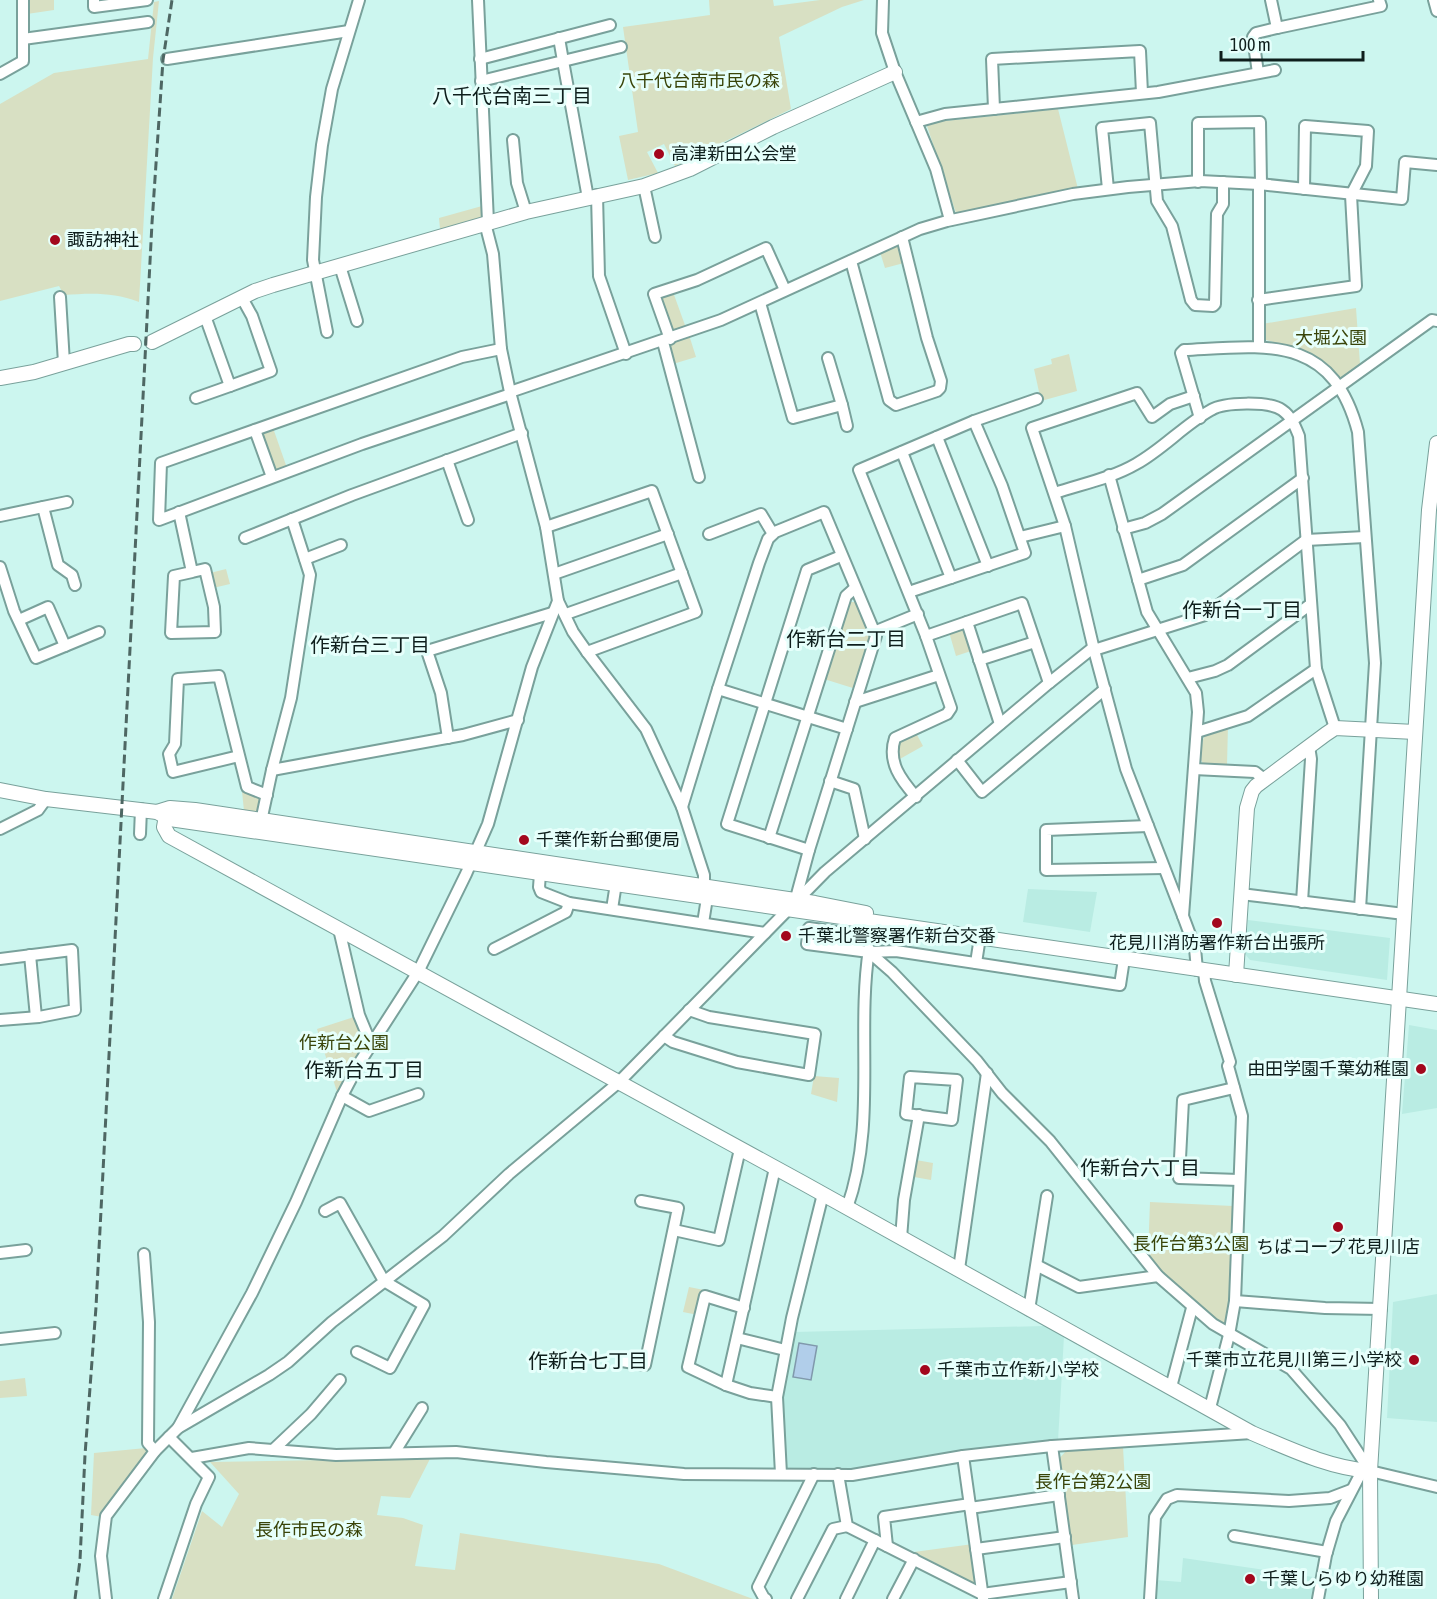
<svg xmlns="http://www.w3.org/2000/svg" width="1437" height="1599" font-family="'Asap Condensed','Noto Sans JP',sans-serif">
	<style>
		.built { fill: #b9ece3 }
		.green { fill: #d8e0c3 }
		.water { fill: #b1ceea; stroke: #8099ac; stroke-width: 1.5 }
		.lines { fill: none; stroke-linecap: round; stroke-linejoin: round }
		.minor-casing { stroke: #79a19b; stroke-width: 14 }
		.tertiary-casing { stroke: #79a19b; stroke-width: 16 }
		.minor { stroke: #fff; stroke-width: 10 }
		.tertiary { stroke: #fff; stroke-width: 14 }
		.rail { stroke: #4e6763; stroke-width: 3; stroke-dasharray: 9 4.5; stroke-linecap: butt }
		.poi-dot { fill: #a3071d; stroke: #e6fffb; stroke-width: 2 }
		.labels { text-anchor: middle; stroke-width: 6; stroke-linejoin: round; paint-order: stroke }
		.park-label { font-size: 18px; fill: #394409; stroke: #e6fffb }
		.poi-label { font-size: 18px; fill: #0e1e1c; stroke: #e6fffb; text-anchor: start }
		.neighbourhood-label { font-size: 20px; fill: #0e1e1c; stroke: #e6fffb }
	</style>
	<rect width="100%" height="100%" fill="#ccf6ef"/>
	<g class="built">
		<path d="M1028,889L1097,892L1090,932L1023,922Z"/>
		<path d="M1248,920L1390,938L1387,980L1250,960L1245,954Z"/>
		<path d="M1409,1025L1437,1030V1108L1402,1114Z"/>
		<path d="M1437,1294V1422L1387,1418L1393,1302Z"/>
		<path d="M1044,1326L1064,1336L1058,1441L965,1449L865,1469L786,1470L783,1465L781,1403L794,1332Z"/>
		<path d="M1183,1558L1320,1578L1316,1599H1153L1155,1580L1181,1582Z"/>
	</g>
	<g class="green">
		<path d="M27,0H54V10L27,14Z"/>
		<path d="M709,0H773L774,6L820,0H864L842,7L779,37L791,109L675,166L664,144L647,152L658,173L628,180L619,136L638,132L623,27L710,15Z"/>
		<path d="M159,1L153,58L139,302C113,292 91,293 64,295L59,286L0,301V104L54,73L148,59L154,2Z"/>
		<path d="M1058,109L1078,189L956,213L926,123Z"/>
		<path d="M482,206L481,218L440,229L439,218Z"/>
		<path d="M895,244L900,247L904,263L885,268L880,252Z"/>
		<path d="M673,292L686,328L675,332L671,329L661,300L663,296Z"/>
		<path d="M1356,308L1360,364L1341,378L1338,377L1297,349L1263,339L1262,324Z"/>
		<path d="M689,335L696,357L673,364L669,347L671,342Z"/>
		<path d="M1069,354L1077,391L1041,401L1034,369L1052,364L1051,359Z"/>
		<path d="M273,428L287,468L275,472L260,434L262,431Z"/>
		<path d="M226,569L230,584L213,588L210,573Z"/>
		<path d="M848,602H855L870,636V644L856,689L824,679Z"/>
		<path d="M960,628L965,630L971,651L956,656L949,632Z"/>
		<path d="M1228,726L1227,765L1203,764L1201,760C1203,732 1201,735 1228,726Z"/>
		<path d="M916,733L923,746L898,760L897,743Z"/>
		<path d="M242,791L258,797L261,800L260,810L256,813L244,811Z"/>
		<path d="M357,1016L367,1043L338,1095L317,1029Z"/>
		<path d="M814,1076L839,1078L837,1102L811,1094Z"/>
		<path d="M916,1160L933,1163L931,1180L914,1177Z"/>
		<path d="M1150,1202L1233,1206L1228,1325L1225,1328L1165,1276L1148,1256Z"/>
		<path d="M689,1287L704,1290L698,1315L683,1312Z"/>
		<path d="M25,1378L27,1396L0,1398V1381Z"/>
		<path d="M1123,1447L1128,1537L1072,1545L1057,1461L1067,1450Z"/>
		<path d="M146,1448V1455L102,1517L91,1515L94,1453Z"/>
		<path d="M433,1453L410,1498L381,1496L377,1515L403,1518L423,1525L415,1566L455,1570L460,1533L659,1564L753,1599H172L202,1511L222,1527L239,1494L210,1462L382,1459Z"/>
		<path d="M973,1544L978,1581L974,1583L914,1552Z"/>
	</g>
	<path class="water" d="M799,1343L817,1346L811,1380L793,1377Z"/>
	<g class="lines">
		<g class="minor-casing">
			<g id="minor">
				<path d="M94,0V7L147,0"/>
				<path d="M478,0L488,222"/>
				<path d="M883,0L882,33L895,72L936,169L950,220"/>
				<path d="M1271,0L1277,28L1381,6L1379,0"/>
				<path d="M1434,0L1437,11"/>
				<path d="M23,39L148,22"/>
				<path d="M167,59L349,31"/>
				<path d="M480,59L610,25"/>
				<path d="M1258,73L1253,37L1256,33L1277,28"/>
				<path d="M0,74L23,61V0"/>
				<path d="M481,81L563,61L559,38"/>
				<path d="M994,109L992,59L1140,51L1142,93"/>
				<path d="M916,122L945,114L1158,92L1275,70"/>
				<path d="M513,140L517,183L526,212"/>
				<path d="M1198,182V123L1260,122L1261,184"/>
				<path d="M1259,184V346"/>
				<path d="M644,186L655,237"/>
				<path d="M1108,189L1102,128L1150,123L1157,201L1172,226L1191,300L1195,305L1213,306L1215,304L1217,214L1223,204V182"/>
				<path d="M597,195L599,276L626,354"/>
				<path d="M588,198L563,61L621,47"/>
				<path d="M851,261L889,400L896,405L937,391L940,388L941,381L927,338L902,237"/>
				<path d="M340,266L357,321"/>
				<path d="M60,297L64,363"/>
				<path d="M1258,300L1356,286L1351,195L1366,166L1368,131L1305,126L1304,189"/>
				<path d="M760,303L793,418L842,405L828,358"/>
				<path d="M205,316L230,386L271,371L252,316L242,298"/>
				<path d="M327,332L313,260L316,197L322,145L332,89L359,0"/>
				<path d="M670,339L654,294L697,280L766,248L785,290"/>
				<path d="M663,342L699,477"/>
				<path d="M501,349L462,357L161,463L159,520L362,444L511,394"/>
				<path d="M510,392L721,320L920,229L947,221L1073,194L1128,187L1200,181L1259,184L1402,199L1405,162L1437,165"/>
				<path d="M196,398L230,386"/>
				<path d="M842,405L847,426"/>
				<path d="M1200,418L1181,353L1184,350C1265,346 1332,333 1358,432L1375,663L1360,909"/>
				<path d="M255,430L272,477"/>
				<path d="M937,437L988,566"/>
				<path d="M902,452L951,578"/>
				<path d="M447,460L468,520"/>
				<path d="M1109,475L1147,612L1196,693L1198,712L1183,916L1195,948L1197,970"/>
				<path d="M1055,493C1082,484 1112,478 1136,464C1163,449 1184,425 1211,410C1224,402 1269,401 1282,410C1291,416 1295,426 1299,436L1316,669L1335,728"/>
				<path d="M43,507L58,565L72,575L75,585"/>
				<path d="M179,512L192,572L174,576L171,633L215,632L214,607L205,569L192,572"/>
				<path d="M0,516L67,502"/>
				<path d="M546,527L652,491L696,612L587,652"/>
				<path d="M1123,529L1145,523L1162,514L1432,320L1437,321"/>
				<path d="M709,534L761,514L773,534"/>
				<path d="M1020,537L1065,526"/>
				<path d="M245,538L352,495L522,433"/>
				<path d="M305,559L341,545"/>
				<path d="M0,567L14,611L36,658L99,632"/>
				<path d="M554,574L668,534"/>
				<path d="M1138,580L1183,565L1303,478"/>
				<path d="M909,592L1025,553L1002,486L974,421"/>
				<path d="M558,601L573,632L587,652L646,729L682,807L704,875V887L707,898L703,923"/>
				<path d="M566,614L682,573"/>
				<path d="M19,620L48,607L65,646"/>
				<path d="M967,622L1000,724"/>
				<path d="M874,632L918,614"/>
				<path d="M926,636L1022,603L1049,683"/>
				<path d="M1094,650L1205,615L1306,540L1365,537"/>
				<path d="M979,660L1035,642"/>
				<path d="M1188,678L1215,671L1228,665L1311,604"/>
				<path d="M718,689L847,729"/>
				<path d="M855,702L939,675"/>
				<path d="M1197,732L1248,716L1316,669"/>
				<path d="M448,738L441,693L427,651L552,613"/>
				<path d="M239,756L173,772L169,754L175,744L178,679L219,676L247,787L267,795"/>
				<path d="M957,760L982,792L1105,689"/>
				<path d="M1194,769L1255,772L1264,779"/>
				<path d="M272,770L463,735L518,720"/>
				<path d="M830,781L854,789L865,839"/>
				<path d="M916,797C901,780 887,762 895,738L947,714L951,708L926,636L859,470L974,421L1037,399"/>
				<path d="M682,807L718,689L759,563L768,539L775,532L824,512L876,636L809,850L796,898"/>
				<path d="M260,826L272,770L291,698L310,575L292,519"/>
				<path d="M1148,826L1046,830V870L1164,868"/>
				<path d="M0,829L38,810L46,799"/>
				<path d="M140,834L141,809"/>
				<path d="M769,838L846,596L855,588"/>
				<path d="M809,850L727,824L807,570L841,556"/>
				<path d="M540,874L539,887L541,892L569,903L765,933"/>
				<path d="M1241,894L1404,914"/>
				<path d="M1302,902L1311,759L1309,746"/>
				<path d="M612,909L617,877"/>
				<path d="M1183,916L1126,769L1094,650L1065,526L1032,428L1137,393L1152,417L1170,404L1194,396"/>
				<path d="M339,929L359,1015L371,1044"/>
				<path d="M871,937L809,928L807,944L869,952L896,951L1120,985L1124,959"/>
				<path d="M494,949L566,912L569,903"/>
				<path d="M869,952L892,972L977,1061L1002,1093L1050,1141L1158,1276L1213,1324L1291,1369L1340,1425L1370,1471L1437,1487"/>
				<path d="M30,955L36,1017"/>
				<path d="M0,959L72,950L75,1010L39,1017L0,1020"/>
				<path d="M976,963L980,937"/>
				<path d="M1204,970L1205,981L1230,1062L1228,1066L1242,1116L1235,1301L1229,1335L1210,1408"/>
				<path d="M664,1036L673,1042L737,1062L809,1075L815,1034L709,1017L689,1010"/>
				<path d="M910,1077L957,1080L952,1120L906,1114Z"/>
				<path d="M1234,1088L1183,1100L1179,1178L1239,1180"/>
				<path d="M342,1096L369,1111L418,1094"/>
				<path d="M847,1208C877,1124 856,1035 869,949"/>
				<path d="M325,1211L340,1203L384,1281L424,1305L390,1368L357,1352"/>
				<path d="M674,1230L719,1240L740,1149"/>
				<path d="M901,1238L904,1200L919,1115"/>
				<path d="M0,1253L26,1250"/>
				<path d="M144,1254L149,1322L148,1443L155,1451"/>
				<path d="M1038,1266L1079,1287L1158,1276"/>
				<path d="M959,1269L987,1073"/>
				<path d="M1235,1301L1325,1308L1381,1309"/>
				<path d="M744,1308L705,1296L688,1367L726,1385L750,1393L777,1397"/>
				<path d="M1029,1310L1047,1196"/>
				<path d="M737,1338L785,1350"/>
				<path d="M0,1339L55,1333"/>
				<path d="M622,1361L645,1365L678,1208L641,1201"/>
				<path d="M726,1385L775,1168"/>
				<path d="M1171,1387L1192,1308"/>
				<path d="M178,1428L252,1293L296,1202L342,1096L360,1062L418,972L466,874L488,824L532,667L558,601L546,527L510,392L501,349L493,254L485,223"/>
				<path d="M1052,1446L1073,1599"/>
				<path d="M273,1450L311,1414L340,1380"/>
				<path d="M394,1453L422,1408"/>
				<path d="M963,1456L983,1598"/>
				<path d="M192,1458L249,1448L336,1455L456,1452L546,1462L684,1474L852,1475L963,1456L1052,1446L1252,1433"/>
				<path d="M781,1474L777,1397L792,1318L823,1194"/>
				<path d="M838,1474L847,1526L982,1594L1071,1582"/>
				<path d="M970,1508L1059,1495"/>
				<path d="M1234,1536L1327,1552"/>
				<path d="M887,1546L884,1517L970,1504"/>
				<path d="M976,1549L1065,1537"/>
				<path d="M106,1599L101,1556L106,1516L155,1451L178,1428L269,1375L288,1362L332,1322L443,1236L509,1174L618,1083L825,872L1049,683L1094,647"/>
				<path d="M164,1599L196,1504L209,1477L169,1437"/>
				<path d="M766,1599L764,1598L758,1587L814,1474"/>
				<path d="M797,1599L833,1529L847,1526"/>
				<path d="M846,1599L875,1540"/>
				<path d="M893,1599L914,1559"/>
				<path d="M1150,1599L1155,1517L1167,1499L1177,1495L1289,1501L1330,1498L1351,1490"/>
				<path d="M1318,1599L1326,1555L1336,1521L1362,1471"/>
			</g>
		</g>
		<g class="tertiary-casing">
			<g id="tertiary">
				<path d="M152,342L255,291L273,285L526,212L644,186L690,169L773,127L895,72"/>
				<path d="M0,378L34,372L129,344H134"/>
				<path d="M0,790L46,799L157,812L170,819L1437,1004"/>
				<path d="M157,812L170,808L195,810L815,903L866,913"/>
				<path d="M166,816L164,827L169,836L803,1183L1252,1433C1290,1449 1329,1468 1370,1471"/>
				<path d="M1236,975L1247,808L1252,791L1256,786L1326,734L1335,728L1415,732"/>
				<path d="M1371,1599L1370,1471L1429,510L1437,443"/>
			</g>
		</g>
		<use href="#minor" class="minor"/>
		<use href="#tertiary" class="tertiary"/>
		<path class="rail" d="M75,1599L80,1560L85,1455L96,1307L152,223L163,60L172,0"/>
	</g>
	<g class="poi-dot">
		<circle cx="659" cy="154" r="6"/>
		<circle cx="55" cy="240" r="6"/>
		<circle cx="524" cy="840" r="6"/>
		<circle cx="1217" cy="923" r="6"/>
		<circle cx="786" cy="936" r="6"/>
		<circle cx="1421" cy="1069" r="6"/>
		<circle cx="1338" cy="1227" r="6"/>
		<circle cx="1414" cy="1360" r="6"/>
		<circle cx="925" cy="1370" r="6"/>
		<circle cx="1250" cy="1579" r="6"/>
	</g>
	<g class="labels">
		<g class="park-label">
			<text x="699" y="87">八千代台南市民の森</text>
			<text x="1331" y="344">大堀公園</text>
			<text x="344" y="1049">作新台公園</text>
			<text x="1191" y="1250">長作台第3公園</text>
			<text x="1093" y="1488">長作台第2公園</text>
			<text x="309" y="1536">長作市民の森</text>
		</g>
		<g class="poi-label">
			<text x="671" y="160">高津新田公会堂</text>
			<text x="67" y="246">諏訪神社</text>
			<text x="536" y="846">千葉作新台郵便局</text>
			<text x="798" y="942">千葉北警察署作新台交番</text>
			<text x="1217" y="949" text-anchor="middle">花見川消防署作新台出張所</text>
			<text x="1409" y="1075" text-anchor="end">由田学園千葉幼稚園</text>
			<text x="1338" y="1253" text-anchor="middle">ちばコープ 花見川店</text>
			<text x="1402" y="1366" text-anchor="end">千葉市立花見川第三小学校</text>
			<text x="937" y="1376">千葉市立作新小学校</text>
			<text x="1262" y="1585">千葉しらゆり幼稚園</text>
		</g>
		<g class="neighbourhood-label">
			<text x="512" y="103">八千代台南三丁目</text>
			<text x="1242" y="617">作新台一丁目</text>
			<text x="846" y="646">作新台二丁目</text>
			<text x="370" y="652">作新台三丁目</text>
			<text x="364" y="1077">作新台五丁目</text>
			<text x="1140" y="1175">作新台六丁目</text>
			<text x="588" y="1368">作新台七丁目</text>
		</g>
	</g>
	<path d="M1221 51v9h142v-9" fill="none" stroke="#0e1e1c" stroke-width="3"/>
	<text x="1230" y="51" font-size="18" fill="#0e1e1c" stroke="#e6fffb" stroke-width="4.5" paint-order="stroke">100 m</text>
</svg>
